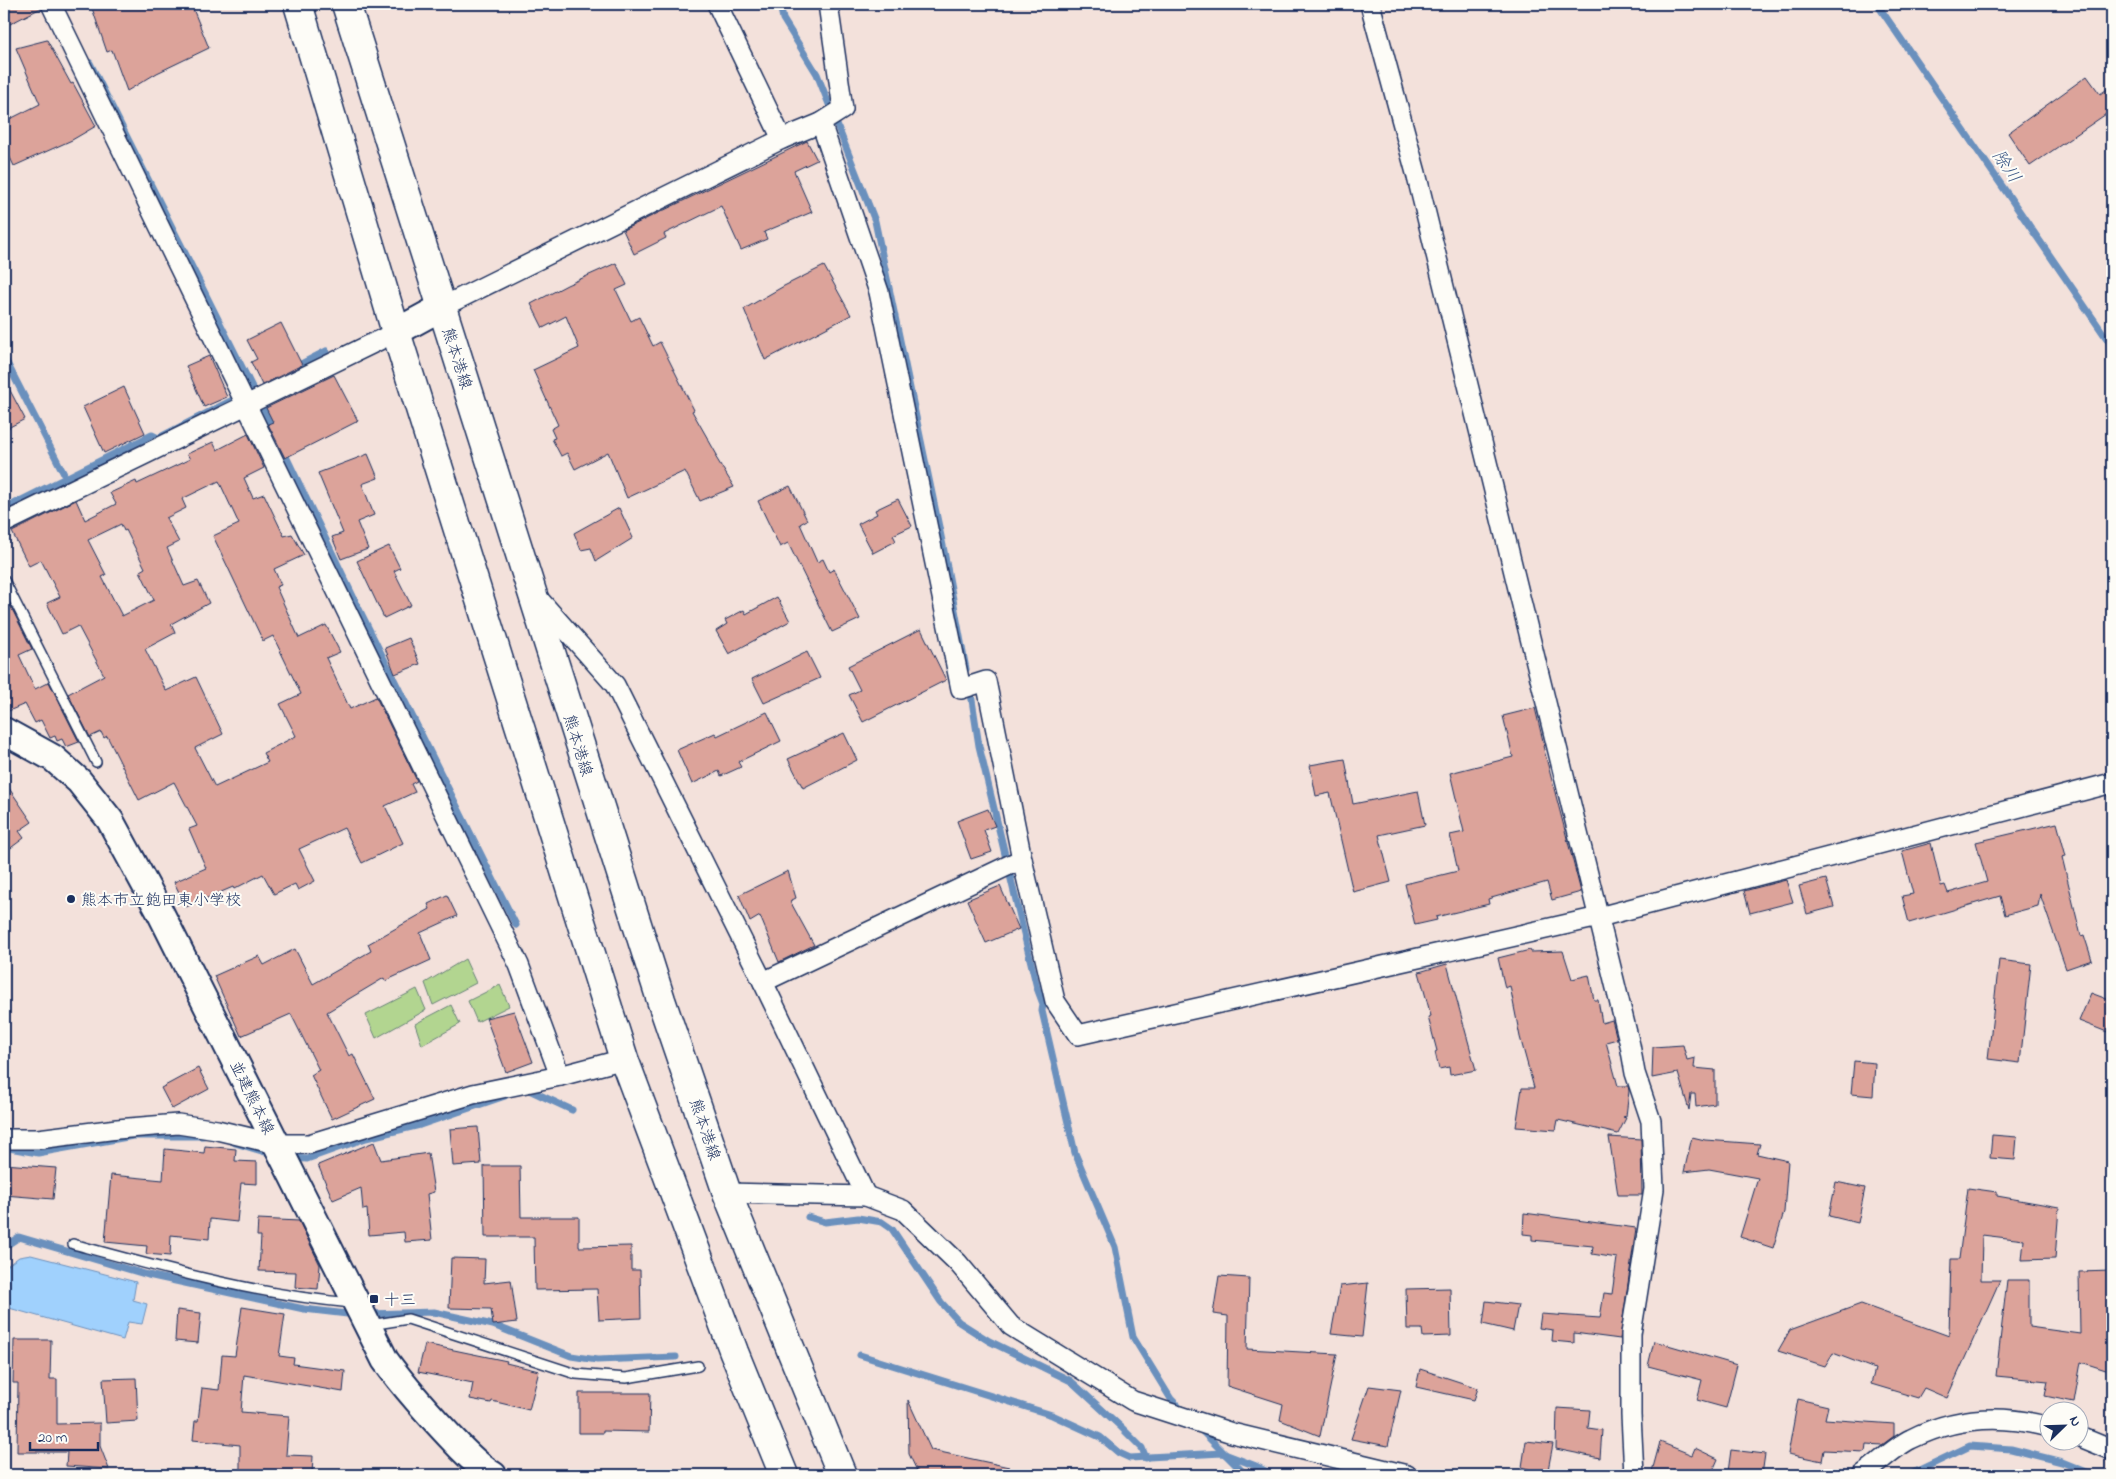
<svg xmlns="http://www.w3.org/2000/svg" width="2116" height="1479" font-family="'Indie Flower','Klee One',sans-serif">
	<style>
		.green { fill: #b2d590; stroke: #668277 }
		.water { fill: #a0d1fd; stroke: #6b90bd }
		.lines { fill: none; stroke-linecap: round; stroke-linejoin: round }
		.stream { stroke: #6b90bd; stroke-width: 7 }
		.building { fill: #dca39a; stroke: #1b2f5e; fill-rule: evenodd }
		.lane-casing { stroke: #1b2f5e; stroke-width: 12 }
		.street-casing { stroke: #1b2f5e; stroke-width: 22 }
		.secondary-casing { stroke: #1b2f5e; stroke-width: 30 }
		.primary-casing { stroke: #1b2f5e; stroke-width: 31 }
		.lane { stroke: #fdfcf7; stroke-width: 9 }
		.street { stroke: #fdfcf7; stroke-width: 19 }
		.secondary { stroke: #fdfcf7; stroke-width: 26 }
		.primary { stroke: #fdfcf7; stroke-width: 28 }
		.poi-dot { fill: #1b2f5e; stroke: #fdfcf7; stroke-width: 2 }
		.labels { text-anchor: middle; stroke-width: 4; stroke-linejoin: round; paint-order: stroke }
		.street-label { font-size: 16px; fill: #1b2f5e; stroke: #fdfcf7 }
		.poi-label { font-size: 16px; fill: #1b2f5e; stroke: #fdfcf7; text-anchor: start }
		.water-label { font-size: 18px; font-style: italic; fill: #3c5886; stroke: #fdfcf7 }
	</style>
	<rect width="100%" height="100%" fill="#f3e1db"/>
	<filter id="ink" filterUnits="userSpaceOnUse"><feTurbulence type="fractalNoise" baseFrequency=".02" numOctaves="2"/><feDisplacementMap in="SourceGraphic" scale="10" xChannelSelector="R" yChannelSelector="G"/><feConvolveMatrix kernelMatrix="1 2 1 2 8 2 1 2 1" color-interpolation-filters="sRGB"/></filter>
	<g filter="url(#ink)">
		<g class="green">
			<path d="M465,959L476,983L433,1005L425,983Z"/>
			<path d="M500,985L509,1006L477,1022L468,1001Z"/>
			<path d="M417,989L426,1010L376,1038L366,1015Z"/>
			<path d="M451,1005L460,1024L422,1045L415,1024Z"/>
		</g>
		<path class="water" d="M31,1255L136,1282L133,1300L147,1304L142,1324L128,1322L123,1340L9,1308L4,1303V1268L19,1257Z"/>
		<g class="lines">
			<g class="stream">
				<path d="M780,4L783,19L817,74L875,221L943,546L966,669"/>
				<path d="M1877,4L2112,346"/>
				<path d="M90,63L274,431"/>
				<path d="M4,357L66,478"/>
				<path d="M293,368L326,351"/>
				<path d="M283,450L361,613L516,925"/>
				<path d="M4,509L152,435L158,438L242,395"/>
				<path d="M970,687L979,746L1037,988L1043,1004L1042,1011L1075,1153L1115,1247L1133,1337L1171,1399L1183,1411"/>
				<path d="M525,1090L527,1089L572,1110"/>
				<path d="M235,1143L275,1155"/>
				<path d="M9,1148L38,1153L133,1136H203"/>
				<path d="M291,1158L307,1159L366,1138L420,1125L505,1096"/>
				<path d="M808,1217L825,1222L858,1218L882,1222L892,1229L941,1302L959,1322L989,1341L1071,1381L1121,1427L1142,1448L1146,1458"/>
				<path d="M4,1247L19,1237L148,1275L304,1309L356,1315"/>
				<path d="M369,1314L434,1312L493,1325L571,1356L597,1360L676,1357"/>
				<path d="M860,1355L1052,1415L1100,1437L1119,1453L1130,1458L1222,1453L1256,1466L1273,1475"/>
				<path d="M1199,1428L1246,1475"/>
				<path d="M1909,1475L1970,1446L2011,1449L2062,1462L2094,1475"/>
			</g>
		</g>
		<g class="building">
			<path d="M4,4H40L41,8L4,27Z"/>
			<path d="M107,4H191L209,48L157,73L127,91L112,50L107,52L92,8Z"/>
			<path d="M47,40L71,84L73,83L96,126L72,140L14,166L4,145V122L40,104L16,48Z"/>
			<path d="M2087,76L2100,94L2112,86V110L2030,166L2008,133Z"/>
			<path d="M807,141L817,160L794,171L812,212L764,232L767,239L741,250L721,206L664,234L666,238L634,254L623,230Z"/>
			<path d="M616,263L627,285L616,290L631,321L639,317L653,346L660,342L694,410L692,411L717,455L715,456L734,487L700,501L685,471L627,498L608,452L575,469L567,453L561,456L552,439L555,438L551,429L558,425L533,370L579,348L566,316L543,328L531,304L567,285Z"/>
			<path d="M824,266L851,315L765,360L744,309L784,286Z"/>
			<path d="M281,323L302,365L262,385L251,362L257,359L247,340Z"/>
			<path d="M209,356L227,397L204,407L186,366Z"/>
			<path d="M334,375L358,421L285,458L268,424L273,422L266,408Z"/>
			<path d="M4,379L25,419L4,430Z"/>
			<path d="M124,387L145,433L104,453L83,407Z"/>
			<path d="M248,434L264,468L244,478L253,498L264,494L284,536L292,534L304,555L274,569L281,585L276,587L299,638L326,625L340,652L326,658L350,709L376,697L417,781L411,784L415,792L385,806L403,843L362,863L344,828L299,849L315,881L298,890L295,884L274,894L263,874L234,889L233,887L186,907L174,882L206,868L189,829L197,826L174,782L139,800L107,736L104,738L101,732L90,737L68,694L104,675L78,626L62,634L47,603L60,597L41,560L29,566L12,532L76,500L85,520L116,504L110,493L136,481L137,484L190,459L187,454L213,442L217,450ZM219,481L239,524L213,536L263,641L273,636L301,694L280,704L296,736L263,753L268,762L215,787L195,748L223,734L196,677L166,691L145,649L175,633L171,624L209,603L198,581L184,586L167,548L179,542L166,518L186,508L182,499ZM121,524L124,531L126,530L145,568L140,571L154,600L122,616L102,577L106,575L88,540Z"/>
			<path d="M368,454L378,478L362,484L374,515L357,522L368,549L341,559L332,537L343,533L318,473Z"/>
			<path d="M790,486L807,520L800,524L817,562L823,559L829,572L834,569L860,619L832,632L788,543L780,547L758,501Z"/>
			<path d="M898,499L912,526L893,535L896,541L873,553L858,524L877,514L875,510Z"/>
			<path d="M619,508L633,538L596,561L591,548L581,550L574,533Z"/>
			<path d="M389,546L400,568L394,571L411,605L384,618L357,561Z"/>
			<path d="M4,593L32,649L19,655L35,689L49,682L79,742L66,747L62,739L57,741L55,736L50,738L41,720L35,723L25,704L4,713Z"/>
			<path d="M777,597L790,621L729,654L716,631L727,624L725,620L744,610L746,614Z"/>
			<path d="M921,629L946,680L863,722L849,695L860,690L848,666Z"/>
			<path d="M409,638L420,664L395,674L385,648Z"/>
			<path d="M807,652L820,678L764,703L752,679Z"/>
			<path d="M1535,708L1544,745L1543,746L1581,892L1552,900L1547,882L1488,899L1489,904L1436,917L1437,920L1415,925L1405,884L1458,871L1450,835L1464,832L1450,773L1513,757L1503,716Z"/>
			<path d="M767,712L781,741L738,762L741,767L721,776L719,771L692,784L677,750L715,733L717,736Z"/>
			<path d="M844,733L857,760L803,788L788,759Z"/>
			<path d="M1345,759L1353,804L1418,791L1425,825L1379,835L1391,882L1353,892L1330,793L1316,796L1310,765Z"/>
			<path d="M4,781L32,822L19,831L24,838L4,853Z"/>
			<path d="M988,809L995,826L984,830L992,852L971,859L957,821Z"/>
			<path d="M2057,823L2066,856L2062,857L2081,936L2084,935L2092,960L2066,969L2040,894L2038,906L2005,915L2000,896L1909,923L1902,896L1913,894L1902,851L1931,843L1941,886L1945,885L1948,893L1987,882L1976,842Z"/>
			<path d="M788,871L796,898L790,901L814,945L779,962L760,916L750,922L739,895Z"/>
			<path d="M1826,879L1834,907L1807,914L1799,886Z"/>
			<path d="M1786,880L1793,902L1750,913L1744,891Z"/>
			<path d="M1000,886L1019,929L986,943L967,900Z"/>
			<path d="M447,895L457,916L420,933L431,960L385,981L384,978L327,1012L349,1056L353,1054L375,1099L332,1119L311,1075L319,1070L291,1014L241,1036L214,976L259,956L264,965L295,949L313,984L371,951L368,944L430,909L428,904Z"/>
			<path d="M1530,950L1531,952L1563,951L1572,979L1589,975L1594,1000H1598L1602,1023L1612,1020L1617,1039L1606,1042L1618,1086H1628L1629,1091L1626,1116L1623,1117L1626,1118L1618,1134L1558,1120L1556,1130L1516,1127L1522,1088H1534L1520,1037L1510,986L1505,988L1498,958Z"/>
			<path d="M1999,960L2031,964L2020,1063L1988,1059Z"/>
			<path d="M1447,964L1476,1070L1450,1075L1449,1067L1439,1069L1435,1052L1437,1051L1428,1017L1431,1016L1419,972Z"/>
			<path d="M2091,993L2112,1001V1018L2107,1032L2079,1021Z"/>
			<path d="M514,1011L533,1062L506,1072L486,1018Z"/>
			<path d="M1683,1045L1687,1060L1695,1058L1694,1068L1715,1070V1104L1696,1107L1695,1094H1691L1689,1110L1678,1073L1652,1078L1653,1047Z"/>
			<path d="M1854,1061L1875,1063L1873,1096L1851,1094Z"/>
			<path d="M198,1068L209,1089L172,1109L161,1088Z"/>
			<path d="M478,1127L481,1164L453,1166L450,1129Z"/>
			<path d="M1992,1135L2017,1137L2015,1160L1990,1158Z"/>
			<path d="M1609,1137L1641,1139L1642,1195H1618Z"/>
			<path d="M1692,1137L1705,1140L1760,1144L1757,1154L1788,1161L1784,1212L1773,1248L1740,1237L1758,1178L1709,1169L1684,1172Z"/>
			<path d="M374,1142L381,1160L428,1153L434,1192L427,1194L432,1240L405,1242L404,1232L369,1235L367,1209L363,1210L361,1188L333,1200L318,1165Z"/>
			<path d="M205,1146L236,1149L235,1161L257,1162V1184L241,1183L237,1222L210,1219L209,1239L171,1235L170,1256L146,1254L147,1246L105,1242L111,1175L163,1180L165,1149L204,1153Z"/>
			<path d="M4,1164L56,1168L53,1199L4,1195Z"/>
			<path d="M484,1166H520L521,1217H579V1247L631,1246V1270H640L641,1318L599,1320L597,1289L535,1290L534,1237H485Z"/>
			<path d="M1836,1182L1865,1188L1858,1223L1829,1216Z"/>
			<path d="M1968,1188L1997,1192V1196L2059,1207L2055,1259L2022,1260L2024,1240L1982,1235L1981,1280H2000L1947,1398L1924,1388L1918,1398L1871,1384L1875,1369L1833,1353L1825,1366L1778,1351L1790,1330L1861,1304L1949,1336L1951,1259H1959Z"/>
			<path d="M1524,1213L1636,1228L1620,1339L1574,1333V1343L1552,1341L1553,1330L1539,1328L1541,1314L1600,1318L1604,1293L1612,1294L1617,1258L1592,1254L1593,1246L1532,1240V1235L1523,1234Z"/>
			<path d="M258,1219L299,1221L320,1265L318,1289L295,1287L296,1272L259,1271L261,1236H257Z"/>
			<path d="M451,1258L485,1259L484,1283L511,1280L517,1322L493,1325L491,1309L449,1308Z"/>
			<path d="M2112,1271V1372L2081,1362L2074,1402L2045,1396L2048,1381L1996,1376L2007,1280H2029V1327L2080,1334L2079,1272Z"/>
			<path d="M1219,1276L1249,1278L1247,1349L1337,1354L1320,1436L1280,1420L1283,1404L1227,1386L1228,1316L1213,1314Z"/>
			<path d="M1368,1283L1362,1337L1331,1334L1340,1286Z"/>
			<path d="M1450,1288L1451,1336L1423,1337L1422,1329H1407L1406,1289Z"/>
			<path d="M1486,1301L1518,1305L1513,1331L1483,1324Z"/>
			<path d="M242,1307L285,1314L279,1356L294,1358L293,1364L345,1371L343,1392L244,1375L241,1412L289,1416L286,1455L313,1456L312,1475H240V1445L193,1440L195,1421H198L202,1388L219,1390L222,1355L235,1356Z"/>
			<path d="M177,1310L201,1313L198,1343L175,1341Z"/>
			<path d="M14,1340H51L50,1379H57V1424L100,1423V1446L109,1469L66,1466L67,1452H17L18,1383H13Z"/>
			<path d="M1654,1341L1737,1365L1726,1408L1697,1400L1702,1380L1648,1366Z"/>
			<path d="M425,1344L507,1361L506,1363L539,1371L529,1410L492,1401L491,1403L470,1399L473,1383L418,1372Z"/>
			<path d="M1420,1369L1478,1388L1474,1400L1416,1387Z"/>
			<path d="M136,1378L138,1421L106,1423L103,1379Z"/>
			<path d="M1369,1386L1401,1390L1388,1446L1351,1439Z"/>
			<path d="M579,1393H650L649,1432L603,1431V1433H579Z"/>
			<path d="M1798,1399L1828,1406L1825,1419L1894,1424V1436L1882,1445L1866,1444L1865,1452L1824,1450L1822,1461L1788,1454Z"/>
			<path d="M908,1400L931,1450L1009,1467L1008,1475H919L909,1454Z"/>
			<path d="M1557,1408L1590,1410L1588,1428L1602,1430L1600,1458L1556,1449Z"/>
			<path d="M1526,1441L1553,1444L1547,1475L1522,1467Z"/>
			<path d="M1660,1442L1692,1455L1695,1448L1718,1459L1711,1475H1651Z"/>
			<path d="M1731,1450L1765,1454L1762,1475L1728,1472Z"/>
		</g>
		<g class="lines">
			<g class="lane-casing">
				<g id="lane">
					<path d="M4,580L96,762"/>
					<path d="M73,1244C165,1269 257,1295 352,1303"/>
					<path d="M370,1325L408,1319L576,1374L626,1378L698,1366"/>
				</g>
			</g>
			<g class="street-casing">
				<g id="street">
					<path d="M51,4L519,965L560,1076"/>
					<path d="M717,4L782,139"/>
					<path d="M1370,4L1416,173L1630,1045L1635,1073L1651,1121L1654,1189L1631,1334V1415L1634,1475"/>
					<path d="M821,123L879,292L961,689L986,681L1022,859L1055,1001L1078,1035L1599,917L2112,783"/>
					<path d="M442,307L782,139L821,123L843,109L828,4"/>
					<path d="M4,523L396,332"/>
					<path d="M537,597L615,685L763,982L866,1196"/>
					<path d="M763,982L1022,859"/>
					<path d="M4,1139H38L117,1129L178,1124L217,1130L276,1144H309L473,1094L560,1076L624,1059"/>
					<path d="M727,1193L866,1196L903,1210L958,1263L1011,1326L1133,1401L1232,1433L1407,1475"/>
					<path d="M2078,1436L2112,1450"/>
					<path d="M1862,1475C1878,1464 1894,1447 1911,1439C1955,1417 2002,1414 2048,1427"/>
				</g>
			</g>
			<g class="secondary-casing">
				<g id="secondary">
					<path d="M396,332L442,307"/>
					<path d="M4,731L53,758L79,781L110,820L160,912L385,1360C408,1392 434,1420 461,1448C471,1458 481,1468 493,1475"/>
				</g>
			</g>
			<g class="primary-casing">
				<g id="primary">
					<path d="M298,4L396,332L624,1059L734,1352L784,1475"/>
					<path d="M346,4L661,1000L727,1193L842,1475"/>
				</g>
			</g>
			<use href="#lane" class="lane"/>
			<use href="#street" class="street"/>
			<use href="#secondary" class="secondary"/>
			<use href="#primary" class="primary"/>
		</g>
	</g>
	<g class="poi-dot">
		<circle cx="71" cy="899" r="5"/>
		<rect x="369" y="1294" width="10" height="10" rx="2.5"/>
	</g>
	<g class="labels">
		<g class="street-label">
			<text transform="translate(458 358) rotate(72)" y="6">熊本港線</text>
			<text transform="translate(579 745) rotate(73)" y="6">熊本港線</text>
			<text transform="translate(253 1097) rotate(64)" y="6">並建熊本線</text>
			<text transform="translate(706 1129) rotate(71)" y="6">熊本港線</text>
		</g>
		<g class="poi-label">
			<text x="81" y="905">熊本市立飽田東小学校</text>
			<text x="384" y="1305">十三</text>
		</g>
		<g class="water-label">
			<text transform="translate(2007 166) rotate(56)" y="6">除川</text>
		</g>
	</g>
	<rect width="2116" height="1479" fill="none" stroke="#fdfcf7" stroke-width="20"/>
	<rect x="10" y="10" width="2096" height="1459" fill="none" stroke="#1b2f5e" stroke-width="2" filter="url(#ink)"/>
	<g transform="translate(2064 1426) rotate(67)"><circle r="24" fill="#fdfcf7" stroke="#a3aaba"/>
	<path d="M0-4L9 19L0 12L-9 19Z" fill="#1b2f5e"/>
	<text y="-8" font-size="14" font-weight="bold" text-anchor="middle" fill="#1b2f5e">N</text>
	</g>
	<path d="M30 1442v8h68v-8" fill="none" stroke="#1b2f5e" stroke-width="2.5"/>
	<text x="38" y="1442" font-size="15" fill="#1b2f5e" stroke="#fdfcf7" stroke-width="4" paint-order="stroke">20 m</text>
</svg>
